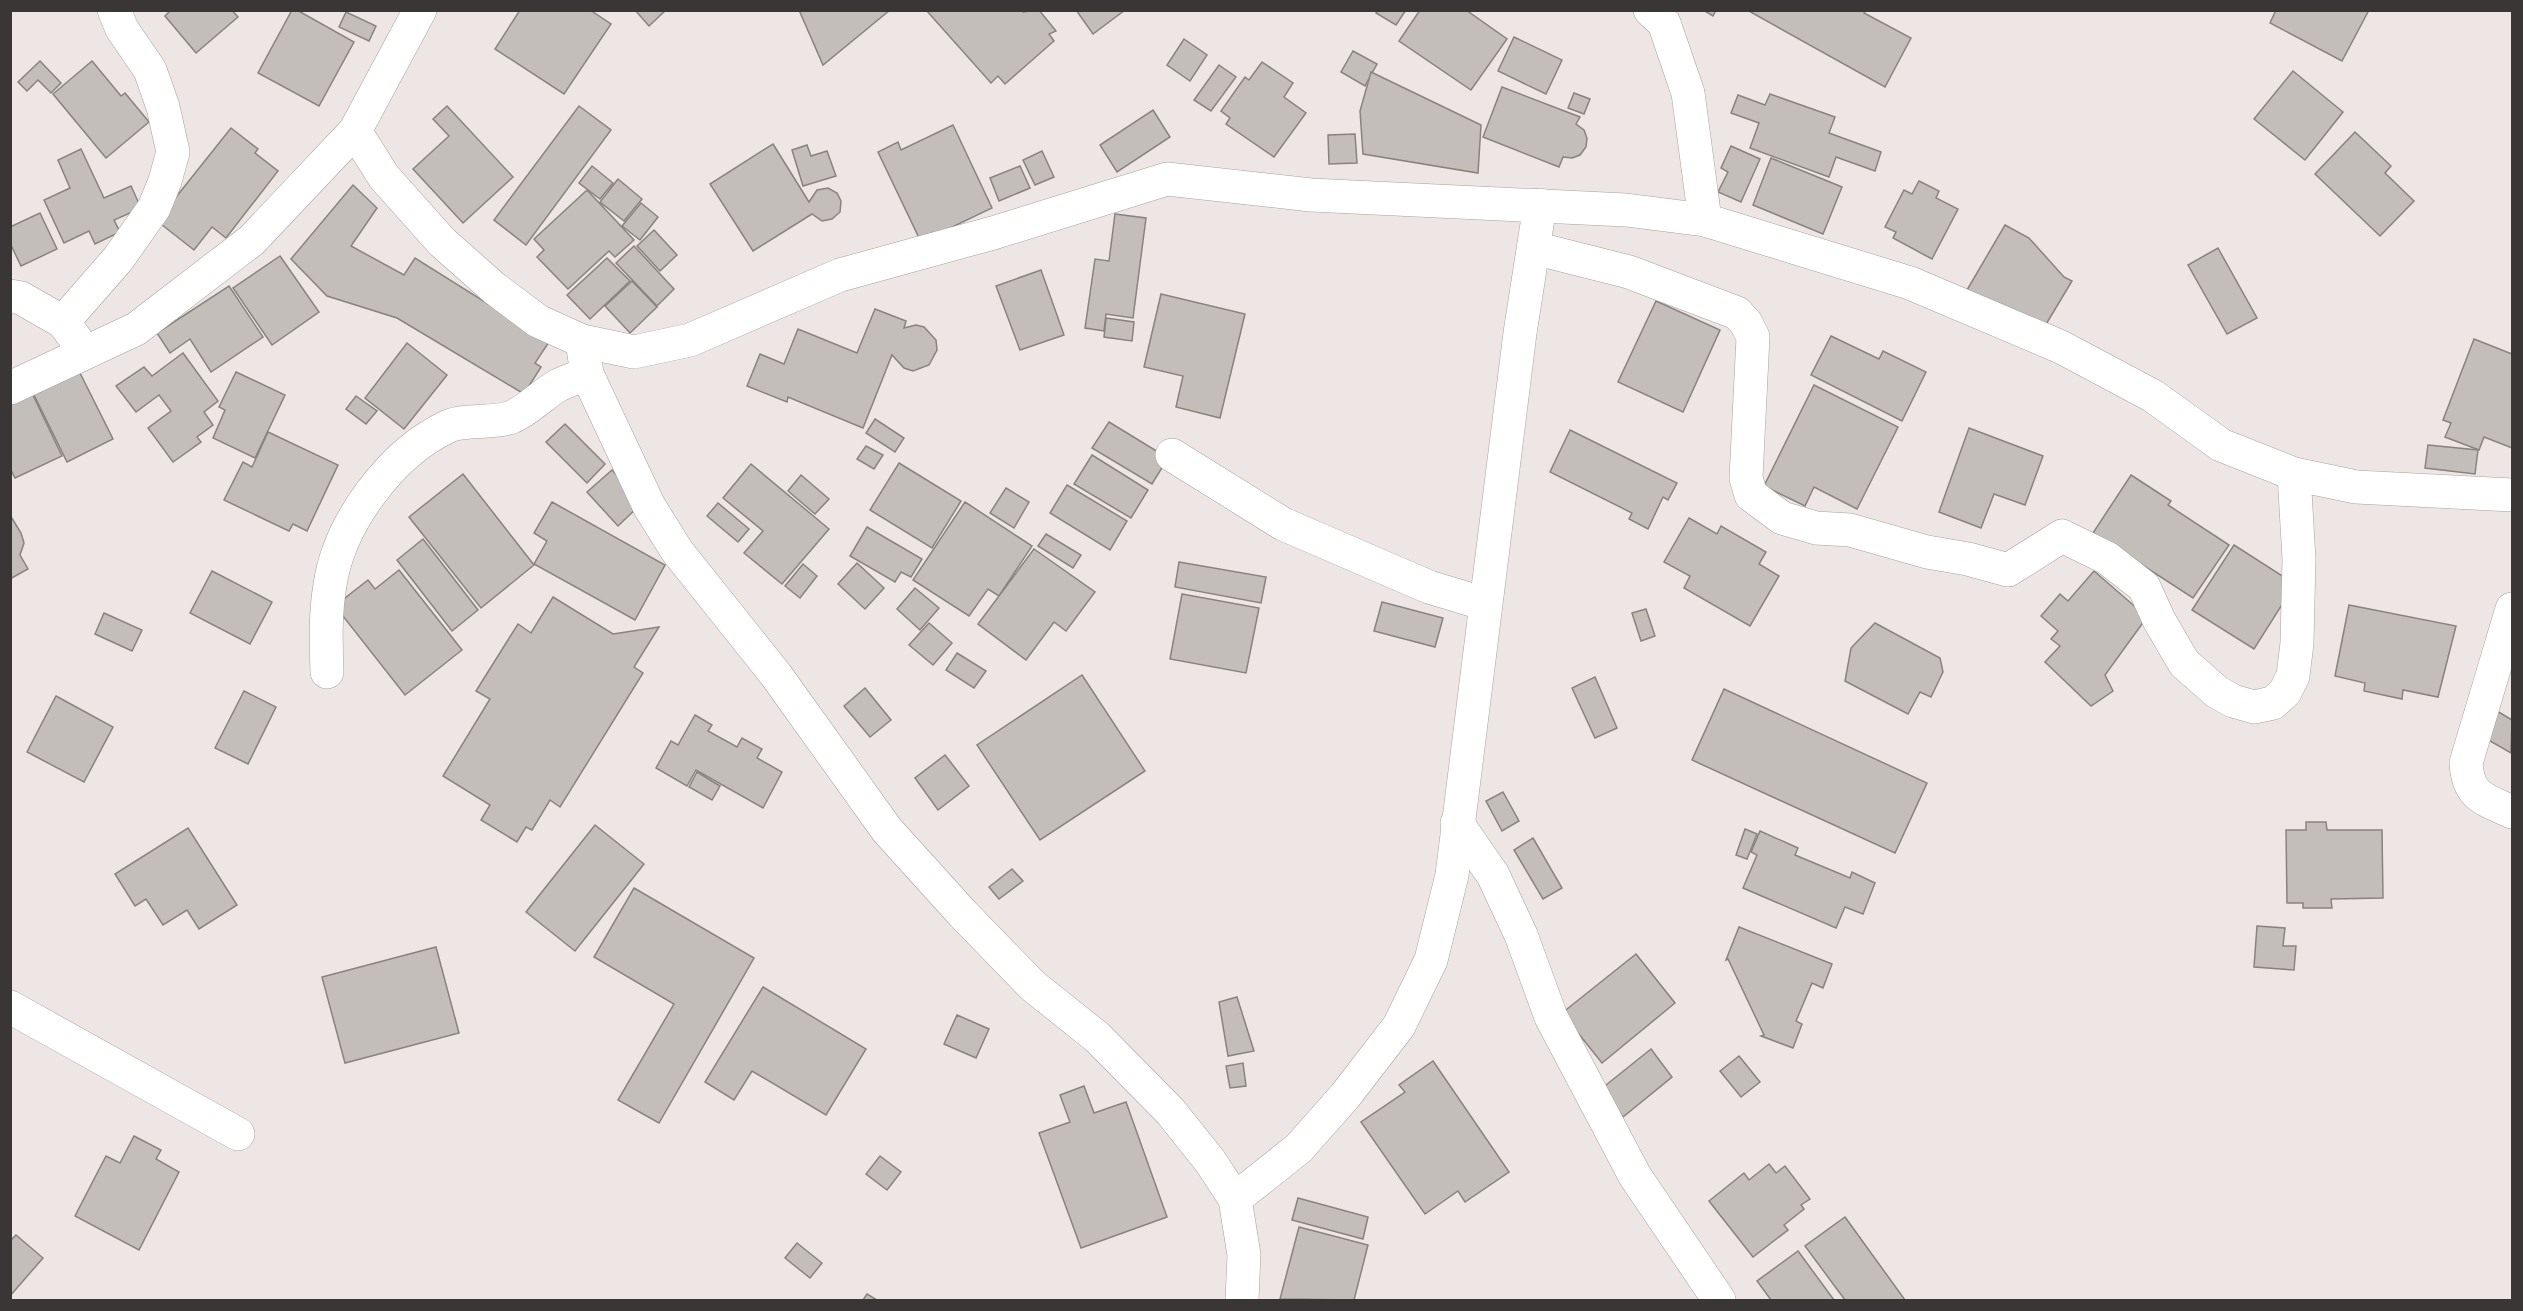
<svg xmlns="http://www.w3.org/2000/svg" width="2523" height="1311" font-family="'IBM Plex Sans',sans-serif">
	<style>
		.building { fill: #c4beba; stroke: #89837f; stroke-width: 1.5 }
		.lines { fill: none; stroke-linecap: round; stroke-linejoin: round }
		.minor-casing { stroke: #a8a19f; stroke-width: 34 }
		.tertiary-casing { stroke: #a8a19f; stroke-width: 34 }
		.minor { stroke: #fff; stroke-width: 33 }
		.tertiary { stroke: #fff; stroke-width: 33 }
	</style>
	<rect width="100%" height="100%" fill="#eee6e4"/>
	<g class="building">
		<path d="M171,10H232L238,17L196,53L165,16Z"/>
		<path d="M292,10H297L354,42L319,106L258,73Z"/>
		<path d="M520,10H590L611,24L564,94L495,49Z"/>
		<path d="M635,10H666L649,26Z"/>
		<path d="M799,10H890L823,65Z"/>
		<path d="M926,10H1021L1023,12L1039,10L1056,31L1049,34L1054,41L1005,84L998,76L991,83Z"/>
		<path d="M1076,10H1125L1093,34Z"/>
		<path d="M1378,10H1406L1396,25L1376,13Z"/>
		<path d="M1420,10H1466L1507,39L1471,90L1399,41Z"/>
		<path d="M1703,10H1716L1713,16Z"/>
		<path d="M1747,10H1866L1864,13L1911,38L1885,87Z"/>
		<path d="M2276,10H2369L2342,61L2270,23Z"/>
		<path d="M346,12L376,26L369,41L339,27Z"/>
		<path d="M1514,37L1562,60L1546,94L1498,71Z"/>
		<path d="M1184,39L1207,55L1190,81L1167,65Z"/>
		<path d="M1353,51L1377,64L1365,86L1341,72Z"/>
		<path d="M40,61L61,83L51,93L38,80L27,91L18,82Z"/>
		<path d="M92,61L121,96L125,93L149,122L106,158L53,94Z"/>
		<path d="M1262,62L1293,83L1284,97L1306,113L1274,157L1226,124L1230,118L1221,111L1245,77L1249,80Z"/>
		<path d="M1219,65L1236,77L1211,111L1194,100Z"/>
		<path d="M2293,71L2343,112L2305,160L2254,119Z"/>
		<path d="M1371,72L1481,125L1478,173L1363,154L1360,111Z"/>
		<path d="M1502,87L1580,117L1576,124L1584,130L1587,138L1586,147L1580,155L1572,158L1563,157L1559,167L1483,137Z"/>
		<path d="M1574,93L1590,99L1584,114L1568,108Z"/>
		<path d="M1770,94L1835,117L1829,133L1881,152L1875,171L1836,157L1829,177L1750,148L1759,123L1731,113L1738,95L1765,105Z"/>
		<path d="M447,106L513,177L463,223L413,169L449,136L433,119Z"/>
		<path d="M579,106L611,130L526,245L494,220Z"/>
		<path d="M1153,110L1170,137L1117,172L1100,145Z"/>
		<path d="M953,125L992,208L921,242L878,152L898,142L901,150Z"/>
		<path d="M231,128L258,149L255,153L278,171L226,238L212,227L194,250L157,221Z"/>
		<path d="M2355,132L2391,166L2385,173L2414,201L2380,236L2315,174Z"/>
		<path d="M1355,134L1357,163L1329,164L1328,135Z"/>
		<path d="M773,144L809,202L817,190L828,188L837,193L841,201L840,212L832,219L822,221L812,214L753,251L710,184Z"/>
		<path d="M807,145L811,156L827,151L836,176L803,186L792,150Z"/>
		<path d="M1731,146L1760,159L1741,202L1718,192L1728,172L1721,168Z"/>
		<path d="M81,149L104,198L131,186L141,208L114,220L120,232L95,244L89,231L64,243L44,200L70,188L58,160Z"/>
		<path d="M1042,151L1054,177L1035,185L1023,160Z"/>
		<path d="M1771,158L1842,187L1823,234L1753,205Z"/>
		<path d="M592,166L613,183L600,199L579,183Z"/>
		<path d="M1020,166L1030,188L999,201L990,178Z"/>
		<path d="M618,179L642,199L624,221L600,202Z"/>
		<path d="M1919,181L1939,191L1936,198L1958,209L1932,259L1893,238L1896,232L1885,227L1904,190L1912,194Z"/>
		<path d="M353,185L377,208L351,246L404,275L415,258L549,342L535,363L541,367L524,394L397,318L327,296L291,259Z"/>
		<path d="M587,190L634,240L615,257L609,251L568,289L537,257L544,250L534,239Z"/>
		<path d="M641,203L658,217L640,240L622,226Z"/>
		<path d="M40,213L57,249L21,266L10,243V227Z"/>
		<path d="M1115,214L1146,218L1133,318L1106,314L1104,331L1085,328L1095,259L1109,261Z"/>
		<path d="M2005,225L2029,238L2064,277L2072,281L2045,326L1967,290Z"/>
		<path d="M654,230L677,255L660,271L637,246Z"/>
		<path d="M634,246L674,289L657,306L616,263Z"/>
		<path d="M2218,248L2257,318L2227,334L2188,265Z"/>
		<path d="M280,256L319,312L272,345L233,288Z"/>
		<path d="M607,258L630,281L590,319L567,295Z"/>
		<path d="M1041,270L1064,335L1020,350L996,286Z"/>
		<path d="M632,281L657,307L630,333L605,306Z"/>
		<path d="M229,286L263,337L211,372L190,339L170,353L157,333Z"/>
		<path d="M1161,294L1245,314L1220,418L1176,407L1183,376L1144,367Z"/>
		<path d="M1656,301L1720,330L1683,412L1618,382Z"/>
		<path d="M875,309L906,321L904,328L916,325L924,327L936,340L937,350L929,365L913,371L904,368L892,355L863,428L788,397L787,402L747,386L760,354L784,364L798,329L857,353Z"/>
		<path d="M1106,318L1134,322L1132,341L1104,337Z"/>
		<path d="M1831,336L1879,359L1883,351L1926,372L1902,421L1811,375Z"/>
		<path d="M2474,339L2512,354V448L2484,437L2479,450L2445,437L2451,423L2443,420Z"/>
		<path d="M407,343L447,375L404,429L365,398Z"/>
		<path d="M183,353L218,401L204,412L213,425L197,437L201,442L173,462L148,428L171,411L159,395L136,412L116,386L144,367L152,376Z"/>
		<path d="M78,369L113,439L67,462L32,391Z"/>
		<path d="M236,372L285,395L255,458L213,438L225,410L219,407Z"/>
		<path d="M1814,385L1898,427L1857,509L1814,487L1805,506L1764,486Z"/>
		<path d="M32,393L62,456L15,478L10,468V404Z"/>
		<path d="M356,396L377,411L366,424L346,409Z"/>
		<path d="M875,419L904,438L895,452L866,433Z"/>
		<path d="M1109,422L1168,458L1152,484L1092,448Z"/>
		<path d="M565,424L605,464L587,483L546,442Z"/>
		<path d="M1969,428L2043,456L2025,505L1994,494L1981,528L1939,512Z"/>
		<path d="M1570,430L1677,483L1668,500L1663,497L1648,529L1629,519L1632,513L1550,472Z"/>
		<path d="M268,432L338,465L307,531L293,524L289,531L224,500L243,462L252,467Z"/>
		<path d="M2428,445L2478,450L2475,474L2425,468Z"/>
		<path d="M866,446L883,455L874,469L857,459Z"/>
		<path d="M1092,455L1148,490L1131,518L1074,484Z"/>
		<path d="M899,463L961,501L932,548L870,510Z"/>
		<path d="M751,464L829,529L782,584L744,553L763,531L723,498Z"/>
		<path d="M612,470L642,503L618,526L587,492Z"/>
		<path d="M463,474L534,565L481,608L409,517Z"/>
		<path d="M801,475L829,499L815,514L788,491Z"/>
		<path d="M2131,475L2171,501L2168,505L2229,545L2193,598L2093,533Z"/>
		<path d="M1067,485L1127,521L1110,550L1050,513Z"/>
		<path d="M1006,488L1029,502L1014,528L990,513Z"/>
		<path d="M552,502L665,565L635,620L534,564L547,541L534,533Z"/>
		<path d="M965,502L1032,546L999,596L988,589L969,616L913,580Z"/>
		<path d="M718,503L749,529L738,542L707,516Z"/>
		<path d="M10,515L21,533L24,543L20,555L28,569L10,579Z"/>
		<path d="M1689,518L1717,534L1721,526L1766,552L1759,564L1779,576L1750,626L1684,588L1690,576L1664,562Z"/>
		<path d="M867,527L922,559L911,577L901,572L895,582L850,556Z"/>
		<path d="M1046,534L1081,555L1073,568L1038,546Z"/>
		<path d="M423,539L478,610L452,631L397,560Z"/>
		<path d="M2234,545L2295,584L2254,649L2192,610Z"/>
		<path d="M1034,549L1095,592L1066,631L1054,622L1026,660L978,624Z"/>
		<path d="M1179,562L1266,577L1261,603L1175,587Z"/>
		<path d="M857,563L884,588L865,609L838,584Z"/>
		<path d="M803,564L817,576L800,598L785,586Z"/>
		<path d="M399,570L462,650L405,695L335,606L368,580L375,589Z"/>
		<path d="M212,571L272,602L250,644L190,613Z"/>
		<path d="M2094,571L2147,617L2105,675L2113,691L2091,706L2045,662L2060,646L2051,639L2058,631L2041,616L2060,594L2068,601Z"/>
		<path d="M915,588L939,608L920,630L897,609Z"/>
		<path d="M1182,594L1259,608L1246,673L1170,659Z"/>
		<path d="M553,597L613,634L659,627L634,667L643,673L560,807L550,800L532,830L526,827L517,842L481,820L490,805L443,776L490,699L476,691L518,624L531,633Z"/>
		<path d="M1382,602L1443,618L1435,647L1374,631Z"/>
		<path d="M2349,605L2456,626L2438,697L2403,690L2402,699L2364,691L2365,683L2335,676Z"/>
		<path d="M1646,609L1655,636L1641,641L1632,613Z"/>
		<path d="M104,613L142,630L132,651L95,634Z"/>
		<path d="M929,623L952,643L933,665L909,645Z"/>
		<path d="M1875,623L1940,658L1943,672L1931,697L1920,692L1908,714L1845,681L1851,648Z"/>
		<path d="M957,653L986,671L974,688L946,670Z"/>
		<path d="M1082,675L1145,771L1040,840L977,745Z"/>
		<path d="M1595,677L1617,728L1595,738L1572,688Z"/>
		<path d="M865,688L891,720L870,737L844,706Z"/>
		<path d="M1724,689L1927,783L1895,853L1692,760Z"/>
		<path d="M244,691L276,707L248,764L215,748Z"/>
		<path d="M56,696L113,727L84,782L27,752Z"/>
		<path d="M2497,711L2512,720L2511,753L2483,737Z"/>
		<path d="M695,715L712,725L708,731L737,747L742,738L762,749L757,758L782,772L763,808L696,770L687,786L656,768L671,741L678,745Z"/>
		<path d="M945,755L969,786L938,810L915,778Z"/>
		<path d="M697,772L720,786L712,800L689,787Z"/>
		<path d="M1503,792L1519,821L1502,831L1486,801Z"/>
		<path d="M2306,822H2326L2327,830H2382L2383,898L2331,899L2332,908H2303V903H2287L2286,830H2306Z"/>
		<path d="M595,825L644,864L575,951L526,912Z"/>
		<path d="M188,828L237,905L199,929L187,910L163,925L146,899L135,906L115,874Z"/>
		<path d="M1745,829L1757,834L1747,859L1736,855Z"/>
		<path d="M1760,831L1798,848L1795,855L1850,878L1852,872L1875,883L1863,914L1845,907L1836,928L1743,888L1757,855L1751,852Z"/>
		<path d="M1533,838L1562,888L1543,899L1514,850Z"/>
		<path d="M1012,869L1023,881L999,899L989,887Z"/>
		<path d="M634,888L754,958L659,1123L618,1100L674,1004L594,957Z"/>
		<path d="M2257,926L2285,928L2283,946H2296L2294,970L2254,967Z"/>
		<path d="M1739,927L1832,964L1823,988L1812,983L1796,1021L1802,1024L1793,1048L1761,1036L1764,1035L1728,959L1726,960Z"/>
		<path d="M436,947L459,1033L345,1063L322,977Z"/>
		<path d="M1636,954L1675,1003L1602,1063L1562,1013Z"/>
		<path d="M763,987L866,1049L826,1115L752,1071L734,1100L705,1082Z"/>
		<path d="M1237,997L1254,1051L1228,1056L1219,1002Z"/>
		<path d="M957,1015L989,1029L976,1058L944,1044Z"/>
		<path d="M1651,1049L1672,1077L1623,1117L1601,1089Z"/>
		<path d="M1739,1056L1760,1082L1741,1097L1720,1071Z"/>
		<path d="M1433,1061L1509,1172L1465,1202L1458,1191L1425,1214L1361,1122L1405,1092L1399,1085Z"/>
		<path d="M1243,1063L1246,1086L1230,1088L1226,1066Z"/>
		<path d="M1084,1086L1094,1113L1126,1102L1167,1217L1081,1248L1039,1133L1070,1122L1060,1095Z"/>
		<path d="M134,1136L161,1150L156,1159L179,1172L139,1250L75,1216L106,1156L120,1163Z"/>
		<path d="M880,1156L901,1172L887,1190L866,1174Z"/>
		<path d="M1769,1164L1776,1173L1785,1166L1810,1199L1801,1205L1804,1209L1784,1225L1788,1230L1753,1257L1709,1201L1744,1173L1749,1180Z"/>
		<path d="M1298,1198L1368,1217L1363,1239L1292,1220Z"/>
		<path d="M1845,1217L1905,1300H1845L1805,1246Z"/>
		<path d="M1299,1227L1368,1245L1354,1300L1280,1299Z"/>
		<path d="M16,1235L43,1258L10,1296V1241Z"/>
		<path d="M797,1243L822,1263L810,1278L785,1258Z"/>
		<path d="M1798,1251L1834,1300H1771L1757,1281Z"/>
		<path d="M867,1294L877,1300H863Z"/>
	</g>
	<g class="lines">
		<g class="minor-casing">
			<g id="minor">
				<path d="M1650,10L1664,23L1688,93L1705,220"/>
				<path d="M1534,248L1629,272L1737,313L1746,323L1753,337L1746,478L1751,495L1782,518L1816,528L1850,530L1927,552L1968,559L2008,570L2062,536L2107,558L2144,587L2159,620L2184,663L2217,692L2233,701L2254,707L2273,703L2285,692L2293,676L2297,643L2299,559L2294,474"/>
				<path d="M10,296L21,298L63,322L75,338"/>
				<path d="M63,322L118,259L154,208L165,181L173,152L163,107L150,70L122,29L114,10"/>
				<path d="M582,341L587,374L649,506L677,551L776,675L887,830L963,914L1033,986L1097,1037L1170,1111L1210,1161L1235,1199L1244,1255L1242,1300"/>
				<path d="M1172,455L1283,524L1429,587L1485,604"/>
				<path d="M2512,609L2466,763C2468,797 2484,799 2512,812"/>
				<path d="M327,672C326,643 325,614 330,585C339,523 392,452 449,426C464,419 494,424 512,417C528,410 542,395 557,386C566,381 577,378 587,374"/>
				<path d="M1457,823L1493,875L1521,935L1551,1017L1635,1176L1719,1300"/>
				<path d="M10,1007L238,1134"/>
				<path d="M1235,1199L1299,1148L1345,1096L1399,1026L1431,960L1452,875L1520,333L1540,205"/>
			</g>
		</g>
		<g class="tertiary-casing">
			<g id="tertiary">
				<path d="M355,131L384,177L442,242L494,288L538,321L582,341L634,352L690,340L840,275L993,233L1167,179L1311,195L1626,210L1705,220L1910,283L2061,347L2153,396L2221,445L2294,474L2356,487L2512,495"/>
				<path d="M10,388L136,329L252,240L355,131L420,10"/>
			</g>
		</g>
		<use href="#minor" class="minor"/>
		<use href="#tertiary" class="tertiary"/>
	</g>
	<rect width="2523" height="1311" fill="none" stroke="#393635" stroke-width="24"/>
</svg>
